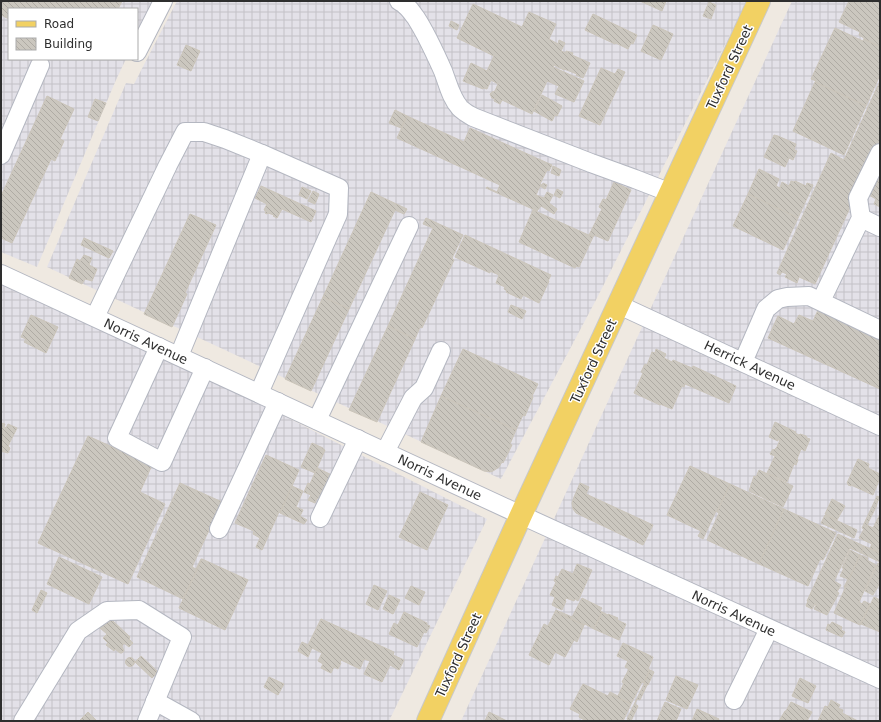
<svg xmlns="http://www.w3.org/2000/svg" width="881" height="722" font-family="'DejaVu Sans',sans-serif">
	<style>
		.industrial { fill: url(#industrial-grid) }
		.building { fill: url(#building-back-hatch); stroke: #cbc5ba }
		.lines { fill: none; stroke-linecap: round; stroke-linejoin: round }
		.minor-casing { stroke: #b4b7c1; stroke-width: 20 }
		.major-casing { stroke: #c9c9c9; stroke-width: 24 }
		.minor { stroke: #fff; stroke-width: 18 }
		.major { stroke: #f2d163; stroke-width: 22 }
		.labels { text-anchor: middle; stroke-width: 3; stroke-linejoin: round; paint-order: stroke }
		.street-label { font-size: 13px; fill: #2e2e2e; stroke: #fff }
	</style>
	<defs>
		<pattern id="industrial-grid" width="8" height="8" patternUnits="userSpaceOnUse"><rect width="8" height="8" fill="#e3e1e8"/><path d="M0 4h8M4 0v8" fill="none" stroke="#c3c1c7"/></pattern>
		<pattern id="building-back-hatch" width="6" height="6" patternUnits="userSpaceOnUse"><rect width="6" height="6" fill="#cbc7bf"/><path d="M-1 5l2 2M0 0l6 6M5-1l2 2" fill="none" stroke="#afaba4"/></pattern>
	</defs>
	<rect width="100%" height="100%" fill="#efe9e1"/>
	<g class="industrial">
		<path d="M1,1H154L137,36V9H9V59H126L116,80L37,267L1,252Z"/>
		<path d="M177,1H747L597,298L501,479L47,267L126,83L134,84Z"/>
		<path d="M792,1H880V721H461Z"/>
		<path d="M1,275L42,293L487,519L389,721H1Z"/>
	</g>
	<g class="building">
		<path d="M1,1H122L118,9H9V19L1,15Z"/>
		<path d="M640,1H666L662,11Z"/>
		<path d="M849,1H880V47L864,39V38L859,35L860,32L839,22Z"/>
		<path d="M709,2L716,5L711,19L703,16Z"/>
		<path d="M473,4L522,27L529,12L556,24L549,39L558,44L559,40L565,43L561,51L566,53V51L573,53L572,55L590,63L583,78L576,75L577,74L564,69V70L554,65L553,67L584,81L574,102L555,94L559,86L547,81L532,114L502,100L500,104L494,101L495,99L492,98L490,94L492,92L495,91L498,84L491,80L487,89L483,88V89L463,81L471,63L487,71L494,56L457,38Z"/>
		<path d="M593,14L637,35L633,44L631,43L628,49L616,43L615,44L585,30Z"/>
		<path d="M451,21L459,25L457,30L449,26Z"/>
		<path d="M653,25L673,34L661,60L641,51Z"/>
		<path d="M835,28L863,41L864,39L880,47V75L866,106L815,82L816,81L811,79Z"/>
		<path d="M186,45L200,51L191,71L177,65Z"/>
		<path d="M601,68L615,74L618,69L625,72L600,125L579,116Z"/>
		<path d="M880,81V142L815,284L799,277L797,283L785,277L787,274L782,272L780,275L777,273L831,153L844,160Z"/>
		<path d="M815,82L866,106L844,155L793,131Z"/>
		<path d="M542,95L562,106L557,116L555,115L552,121L534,111Z"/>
		<path d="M47,96L74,109L60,139L64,141L55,161L51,159L12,243L1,238V196Z"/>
		<path d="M95,99L106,103L98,121L88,117Z"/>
		<path d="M395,110L407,116L401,128L389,123Z"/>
		<path d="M407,116L464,142L470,128L552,165L549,171L547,170L540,184L542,185L543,183L547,185L545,189L540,186L536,195L544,198L547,192L553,195L549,203L557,209L554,214L541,206L537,211L486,188L487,187L497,192L500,185L397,138Z"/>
		<path d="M774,135L778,136L796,144L794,150L797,151L793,160L789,158L785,167L764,157Z"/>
		<path d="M553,166L561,170L559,176L551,173Z"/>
		<path d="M759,169L779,179L776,186L780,188L782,182L789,186L791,181L794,182L795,181L806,186L807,183L813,185L798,218L748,194Z"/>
		<path d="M878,175L880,176V207L874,204L876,199L869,195Z"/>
		<path d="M614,182L631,190L608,241L594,235L593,237L589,235L602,209L599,207L603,199L606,200Z"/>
		<path d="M261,186L316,211L311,222L282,209L277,218L273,216L274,215L268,213L267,214L265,213L266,211L264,210L267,204L255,198Z"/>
		<path d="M302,187L311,191L307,199L299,195Z"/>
		<path d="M557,189L563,192L560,198L554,195Z"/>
		<path d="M313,191L319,194L315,204L308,201Z"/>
		<path d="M371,192L407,209L404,214L395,210L349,309L323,297Z"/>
		<path d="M748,194L798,218L783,250L733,226Z"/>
		<path d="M533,210L593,237L579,267L576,266L575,268L519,242Z"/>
		<path d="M190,214L216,225L185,293L187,294L172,327L144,314Z"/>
		<path d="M426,218L463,235L452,258L454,260L422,328L420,327L415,339L388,326L433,228L423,224Z"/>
		<path d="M465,235L551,275L548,281H549L539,303L523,295L521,299L506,292L507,291L504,289L505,287L496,283L499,275L490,271V273L455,257Z"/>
		<path d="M84,238L113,251L109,258L81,245Z"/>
		<path d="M84,255L92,258L89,265L97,269L92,281L85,279L82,284L69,278L77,259L80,261Z"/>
		<path d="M323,297L349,309L311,391L285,379Z"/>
		<path d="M511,305L526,311L522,319L508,312Z"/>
		<path d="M819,308L880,336V389L768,338L778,316L794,324L799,315L813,321Z"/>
		<path d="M31,315L58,327L46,353L24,342L26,339L21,337Z"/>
		<path d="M388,326L415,339L377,422L349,410Z"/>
		<path d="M463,349L538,384L532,396L533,397L525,416L523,415L516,430L441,396Z"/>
		<path d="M656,349L666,354L664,358L672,362L673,360L692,368L693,366L736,386L729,403L685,384L684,387L682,386L672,409L660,404V405L634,393L643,373L641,372L645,364L647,365L652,352L655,353Z"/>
		<path d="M441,396L516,430L510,444L512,445L503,463L502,462L499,467L493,471L490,472L484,471L421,442Z"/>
		<path d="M775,422L796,432L795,433L799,435L800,434L806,436L807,438L810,439L805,451L801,449L797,459L798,460L796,465L794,464L787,482L767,473L775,456L770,454L773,449L774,450L777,447L780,440L778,439V441L769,437Z"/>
		<path d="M1,423L5,424L4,427L6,428L8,424L17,428L8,446L10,448L8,453L1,451Z"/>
		<path d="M88,436L152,465L140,492L165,504L128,584L38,543Z"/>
		<path d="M312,443L323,448V449L325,450L315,473L301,467Z"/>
		<path d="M266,455L299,470L292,486L280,513L279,512L262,550L256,547L260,538L253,534L254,531L235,523Z"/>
		<path d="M858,459L869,464L868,468L880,474V478L873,495L851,485V486L848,485V484L847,483Z"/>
		<path d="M690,466L730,484L717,512L716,511L703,539L698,536L701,531L667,515Z"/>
		<path d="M317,468L334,476L323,501L317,498L315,503L308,500L311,495L304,492L308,483L310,484Z"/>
		<path d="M759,470L793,486L783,507L749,491L754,476L756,477Z"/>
		<path d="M180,483L222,502L192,567L196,569L201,559H202L183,599L137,577Z"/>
		<path d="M580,483L589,487L586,494L653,525L643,545L576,513L573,509L572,503L574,497Z"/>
		<path d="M730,484L784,509L759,564L707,540L719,513L717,512Z"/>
		<path d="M292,486L303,491L296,507L303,510L300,516L307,520L304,524L280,513Z"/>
		<path d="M420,492L448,505L427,550L399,537Z"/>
		<path d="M880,494V501L878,500L876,507L867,525L873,528L880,514V553L870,548L872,544L859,538L864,529L862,528L877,496L879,497Z"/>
		<path d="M832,499L845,506L837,520L825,514Z"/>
		<path d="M784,509L836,533L823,560L820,559L808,586L759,564Z"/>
		<path d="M825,515L857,530L854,538L821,523Z"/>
		<path d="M838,534L864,546L861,553L850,548L834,581L841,585L837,592L839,593L827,615L814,609L816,605L815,604L812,609L806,606L808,601H807Z"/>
		<path d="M864,546L880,553V562L861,553Z"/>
		<path d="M850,550L860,555L845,588L844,587L848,579L840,576L844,568H842Z"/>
		<path d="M860,555L868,558L867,560L876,565L859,602L862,604L864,601L870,604L860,625L834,613Z"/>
		<path d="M59,557L102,577L89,604L47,584Z"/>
		<path d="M202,559L248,580L225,630L179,608Z"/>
		<path d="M878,563L880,564V583L873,595L865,591Z"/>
		<path d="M577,564L592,570L578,601L575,599L574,601L566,598L565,600L566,601L562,610L552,605L555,597L550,595L556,582L554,581L556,576L558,577L562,569L573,574Z"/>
		<path d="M374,585L387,591L378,610L366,604Z"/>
		<path d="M411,586L425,592L419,605L405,598Z"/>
		<path d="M41,590L47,593L37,613L32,610Z"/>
		<path d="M389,595L400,600L393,614L383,609Z"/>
		<path d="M874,597L880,600V632L861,624Z"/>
		<path d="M582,598L602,608L600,611L602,612L594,629L585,624L584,625L555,612L556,610L572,617Z"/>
		<path d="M404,612L427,623V625L430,626L426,633L424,632L417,647L389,634L394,623L398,625Z"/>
		<path d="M555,612L584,625L577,642L574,640L565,657L555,652L549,665L529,655L544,624L548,626Z"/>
		<path d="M602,612L608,615V614L618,618L617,620L626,624L619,640L594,629Z"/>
		<path d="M113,617V621L130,637L129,639L133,643L129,647L124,643L122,646L124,651L122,653H120L115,649L114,651L106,645L108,643L103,638L107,634L100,628V625Z"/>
		<path d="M321,619L394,652L393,655L404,660L399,670L390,665L382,682L364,674L370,661L364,659L360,669L341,660L340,663H341L338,669L334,667L331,673L321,668L323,664L318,661L322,653L312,648L308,657L298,651L302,642L308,645Z"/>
		<path d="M832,622L842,627L841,630L845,632L842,637L826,630L828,624L830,625Z"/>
		<path d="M623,643L653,657L648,669L650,670L644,683L642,682L631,704L609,694L610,692L618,696L624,683L622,682L629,669L625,667L628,661L617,656Z"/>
		<path d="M141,656L158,672L152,678L135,662Z"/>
		<circle cx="130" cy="662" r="4.5"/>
		<path d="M650,670L654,672L648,685L644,683Z"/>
		<path d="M676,676L698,685L687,709L666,700Z"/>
		<path d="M269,677L284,684L278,695L264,687Z"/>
		<path d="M800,678L816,686L808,703L792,696Z"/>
		<path d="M583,684L608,696L609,694L631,704L623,721H607L603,719L602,721H586L579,717L580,714L570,709Z"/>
		<path d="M644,684L647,685L640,700L637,699L635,704L638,706L631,721L627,719Z"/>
		<path d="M831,700L840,705L838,708L843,710L842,713L858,721H818L825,706L828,707Z"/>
		<path d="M665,702L681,709L676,721H657Z"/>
		<path d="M791,702L812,712L807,721H779L785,711H786Z"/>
		<path d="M697,709L719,719L718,721H692Z"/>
		<path d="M88,712L97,721H79Z"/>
		<path d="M489,712L507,721H485Z"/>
	</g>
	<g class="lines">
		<g class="minor-casing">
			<g id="minor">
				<path d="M399,1C407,5 411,11 416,18C427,35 435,53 443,71C448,84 451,98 460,108C464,112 468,114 473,117L591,163L635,179L671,193"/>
				<path d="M137,52L163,1"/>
				<path d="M1,155L40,65"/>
				<path d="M861,218L880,227"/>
				<path d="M1,274L521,515L880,679"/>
				<path d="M821,301L861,218L858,198L880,153"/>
				<path d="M619,305L880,426"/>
				<path d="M95,317L168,165L185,132H204L225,139L262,154L339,188L338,214L259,393"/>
				<path d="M159,347L117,438L162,462L205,368"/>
				<path d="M179,356L262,154"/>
				<path d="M743,362L766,309L778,299L787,297L809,296L880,330"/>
				<path d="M317,420L409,226"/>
				<path d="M385,452L413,398L424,388L441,351"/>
				<path d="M320,518L358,439"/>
				<path d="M219,529L278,402"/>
				<path d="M734,700L769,629"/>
				<path d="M155,701L191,721"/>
				<path d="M23,721L78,631L107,611L139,610L182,637L147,721"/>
			</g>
		</g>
		<g class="major-casing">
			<path id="major" d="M428,721L521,515L759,1"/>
		</g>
		<use href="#minor" class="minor"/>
		<use href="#major" class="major"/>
	</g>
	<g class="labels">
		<g class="street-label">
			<text transform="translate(729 67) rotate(-65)" y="5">Tuxford Street</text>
			<text transform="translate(146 341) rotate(25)" y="5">Norris Avenue</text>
			<text transform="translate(593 361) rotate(-65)" y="5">Tuxford Street</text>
			<text transform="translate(750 365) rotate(25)" y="5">Herrick Avenue</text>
			<text transform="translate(440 477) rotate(25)" y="5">Norris Avenue</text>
			<text transform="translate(734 613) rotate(25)" y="5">Norris Avenue</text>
			<text transform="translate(458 655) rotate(-65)" y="5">Tuxford Street</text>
		</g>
	</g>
	<rect width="881" height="722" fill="none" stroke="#2e2e2e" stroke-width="4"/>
	<rect x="8" y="8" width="130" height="52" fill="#ffffff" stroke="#ababab"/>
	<rect x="16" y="21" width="20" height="6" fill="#f2d163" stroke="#ababab"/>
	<text x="44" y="28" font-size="12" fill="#2e2e2e">Road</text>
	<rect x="16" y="38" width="20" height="12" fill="url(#building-back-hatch)" stroke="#ababab"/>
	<text x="44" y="48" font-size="12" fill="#2e2e2e">Building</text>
</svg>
